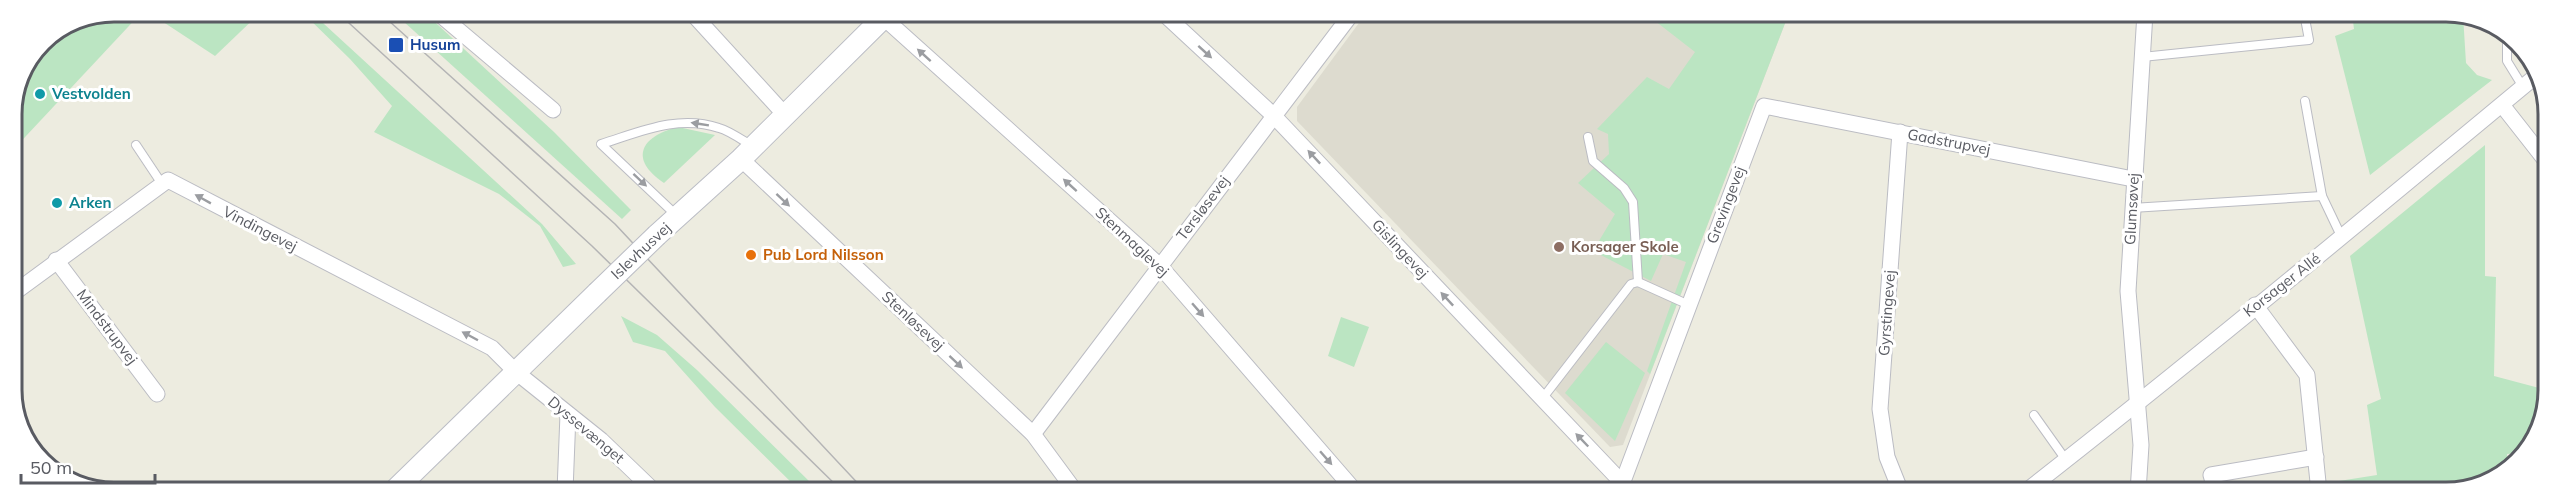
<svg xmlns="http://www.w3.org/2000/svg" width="2560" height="504" font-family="Mulish,sans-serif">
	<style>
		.education { fill: #dddbcf }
		.green { fill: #bbe5c2 }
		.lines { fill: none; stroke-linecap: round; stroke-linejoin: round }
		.lane-casing { stroke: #bbbcc3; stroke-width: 10 }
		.street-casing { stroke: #bbbcc3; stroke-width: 17 }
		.secondary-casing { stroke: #bbbdc5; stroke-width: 23 }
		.lane { stroke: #fff; stroke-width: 8 }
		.street { stroke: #fff; stroke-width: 15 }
		.secondary { stroke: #fff; stroke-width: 21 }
		.tram { stroke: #b4b4b5; stroke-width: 1.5 }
		.secondary-bridge-casing { stroke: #bbbdc5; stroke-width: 23; stroke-linecap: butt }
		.secondary-bridge { stroke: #fff; stroke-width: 21 }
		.oneway { fill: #9b9da1 }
		.transit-dot { fill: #1a4fb4; stroke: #fff; stroke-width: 2 }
		.culture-dot { fill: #0f9aa8; stroke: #fff; stroke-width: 2 }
		.education-dot { fill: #8d6e63; stroke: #fff; stroke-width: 2 }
		.food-dot { fill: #e8710a; stroke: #fff; stroke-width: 2 }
		.labels { text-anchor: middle; stroke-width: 6; stroke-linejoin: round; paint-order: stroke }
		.transit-label { font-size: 15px; font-weight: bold; fill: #164399; stroke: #fff; text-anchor: start }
		.culture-label { font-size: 15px; font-weight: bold; fill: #0d838f; stroke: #fff; text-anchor: start }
		.street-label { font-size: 15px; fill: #595b62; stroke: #fff }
		.education-label { font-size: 15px; font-weight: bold; fill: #785e54; stroke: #fff; text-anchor: start }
		.food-label { font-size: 15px; font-weight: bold; fill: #c56008; stroke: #fff; text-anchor: start }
		.rim { fill: none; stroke: #595b62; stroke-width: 3 }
	</style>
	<rect width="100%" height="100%" fill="#edece0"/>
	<path class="education" d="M1367,12L1789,13L1623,445L1610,447L1297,121V107Z"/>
	<g class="green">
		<path d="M114,12H142L12,151V114L20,75L42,42L75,20Z"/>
		<path d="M148,12H261L215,56Z"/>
		<path d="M302,12H311L542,224L576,264L563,267L540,226L499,194L374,132L392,106L350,59Z"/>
		<path d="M393,12H424L554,132L631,210L622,219Z"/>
		<path d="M1653,13H1789L1650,374L1647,371L1686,262L1663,254L1651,281L1593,251L1615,214L1578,183L1609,154L1608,134L1597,129L1647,77L1669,89L1695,52L1650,17Z"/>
		<path d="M2352,13H2459L2463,15L2466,63L2477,75L2492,80L2370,175L2335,36L2354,29Z"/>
		<path d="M678,127L715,135L664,183C628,159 641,136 678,127Z"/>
		<path d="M2485,145V276L2496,277L2494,376L2547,390V403L2520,453L2507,454L2508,469L2452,492H2340L2339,481L2377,475L2367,405L2381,399L2350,256Z"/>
		<path d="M621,316L657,335L697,370L819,491H800L715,407L665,351L633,342Z"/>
		<path d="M1341,317L1369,327L1354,367L1328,356Z"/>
		<path d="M1606,342L1645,373L1615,441L1565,393Z"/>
	</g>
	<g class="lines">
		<g class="lane-casing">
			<g id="lane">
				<path d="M2507,37V61L2523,87"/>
				<path d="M2142,57L2309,40L2304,13"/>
				<path d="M2305,101L2322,196L2342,238"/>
				<path d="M1588,137L1593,161L1624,188L1633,202L1638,282L1689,305"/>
				<path d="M136,145L162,184"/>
				<path d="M2132,208L2322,196"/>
				<path d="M675,214L601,144C640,132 678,114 719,128C730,131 742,140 752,146"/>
				<path d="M1542,399L1631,284L1638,282"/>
				<path d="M2034,415L2066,460"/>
			</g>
		</g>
		<g class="street-casing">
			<g id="street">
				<path d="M437,12L553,110"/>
				<path d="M691,12L786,116"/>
				<path d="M1162,12L1273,115L1631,492"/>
				<path d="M884,18L1160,266L1355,491"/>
				<path d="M2502,105L2546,161"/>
				<path d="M1900,132L1880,409L1887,457L1901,492"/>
				<path d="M741,159L1033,434L1075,491"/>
				<path d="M56,260L157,394"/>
				<path d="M14,293L168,180L492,348L516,372L601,440L654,491"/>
				<path d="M2255,305L2307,375L2319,492"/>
				<path d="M1033,434L1353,12"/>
				<path d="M565,491L568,414"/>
				<path d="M1619,492L1764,106L2133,179"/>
				<path d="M2025,492C2198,357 2367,216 2536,76"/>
				<path d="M2138,492L2141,445L2128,291L2145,13"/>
				<path d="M2216,492L2211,475L2316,457"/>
			</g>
		</g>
		<g class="secondary-casing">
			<g id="secondary">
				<path d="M657,235L741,159L889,12"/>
				<path d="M394,491L597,293"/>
			</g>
		</g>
		<use href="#lane" class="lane"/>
		<use href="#street" class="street"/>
		<use href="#secondary" class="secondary"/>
		<g class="tram">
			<path d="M337,12L592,246L842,491"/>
			<path d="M379,12L615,224L865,491"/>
		</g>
		<g class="secondary-bridge-casing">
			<path id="secondary-bridge" d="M597,293L657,235"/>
		</g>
		<use href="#secondary-bridge" class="secondary-bridge"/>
	</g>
	<defs><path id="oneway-solid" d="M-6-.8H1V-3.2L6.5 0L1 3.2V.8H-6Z" transform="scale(1.5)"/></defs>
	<g class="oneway">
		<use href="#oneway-solid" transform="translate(1205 52) rotate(42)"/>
		<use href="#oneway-solid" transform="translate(924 55) rotate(-138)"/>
		<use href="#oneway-solid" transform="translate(700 124) rotate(-171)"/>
		<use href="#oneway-solid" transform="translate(1314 157) rotate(-133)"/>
		<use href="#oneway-solid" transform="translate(640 180) rotate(43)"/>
		<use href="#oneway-solid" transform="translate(1070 185) rotate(-138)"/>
		<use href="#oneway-solid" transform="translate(203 199) rotate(-151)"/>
		<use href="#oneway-solid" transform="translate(783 200) rotate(43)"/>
		<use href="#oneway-solid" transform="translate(1447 299) rotate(-133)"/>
		<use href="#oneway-solid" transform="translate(1198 310) rotate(49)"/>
		<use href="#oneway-solid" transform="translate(470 336) rotate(-152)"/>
		<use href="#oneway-solid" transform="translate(956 362) rotate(43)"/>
		<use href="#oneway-solid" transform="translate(1582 440) rotate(-134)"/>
		<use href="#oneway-solid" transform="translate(1326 458) rotate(49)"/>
	</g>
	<rect class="transit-dot" x="388" y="37" width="16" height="16" rx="3"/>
	<g class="culture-dot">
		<circle cx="40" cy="94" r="6"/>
		<circle cx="57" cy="203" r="6"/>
	</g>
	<circle class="education-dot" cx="1559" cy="247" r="6"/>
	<circle class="food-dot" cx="751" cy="255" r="6"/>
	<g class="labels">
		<g class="transit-label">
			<text x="410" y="50">Husum</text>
		</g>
		<g class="culture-label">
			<text x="52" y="99">Vestvolden</text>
			<text x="69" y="208">Arken</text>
		</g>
		<g class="street-label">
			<text transform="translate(1949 142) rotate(11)" y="5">Gadstrupvej</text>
			<text transform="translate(1726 205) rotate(-69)" y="5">Grevingevej</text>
			<text transform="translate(1203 208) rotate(-53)" y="5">Tersløsevej</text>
			<text transform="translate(2132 209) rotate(-87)" y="5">Glumsøvej</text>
			<text transform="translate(260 229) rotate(27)" y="5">Vindingevej</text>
			<text transform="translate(1132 242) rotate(43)" y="5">Stenmaglevej</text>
			<text transform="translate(1400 249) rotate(47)" y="5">Gislingevej</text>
			<text transform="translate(641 251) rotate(-43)" y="5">Islevhusvej</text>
			<text transform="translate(2282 285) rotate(-38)" y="5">Korsager Allé</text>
			<text transform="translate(1887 313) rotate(-86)" y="5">Gyrstingevej</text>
			<text transform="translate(913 321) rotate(43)" y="5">Stenløsevej</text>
			<text transform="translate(107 327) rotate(53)" y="5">Mindstrupvej</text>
			<text transform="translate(586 430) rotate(40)" y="5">Dyssevænget</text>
		</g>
		<g class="education-label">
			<text x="1571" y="252">Korsager Skole</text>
		</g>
		<g class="food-label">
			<text x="763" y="260">Pub Lord Nilsson</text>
		</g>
	</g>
	<path d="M0 0H2560V504H0ZM114 22H2446A92 92 0 0 1 2538 114V390A92 92 0 0 1 2446 482H114A92 92 0 0 1 22 390V114A92 92 0 0 1 114 22Z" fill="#fff" fill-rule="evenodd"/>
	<path class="rim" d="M114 22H2446A92 92 0 0 1 2538 114V390A92 92 0 0 1 2446 482H114A92 92 0 0 1 22 390V114A92 92 0 0 1 114 22Z"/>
	<path d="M21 474v9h134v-9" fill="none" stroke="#595b62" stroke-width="3"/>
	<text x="30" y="474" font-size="18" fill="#595b62" stroke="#ffffff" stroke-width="4.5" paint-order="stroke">50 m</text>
</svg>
